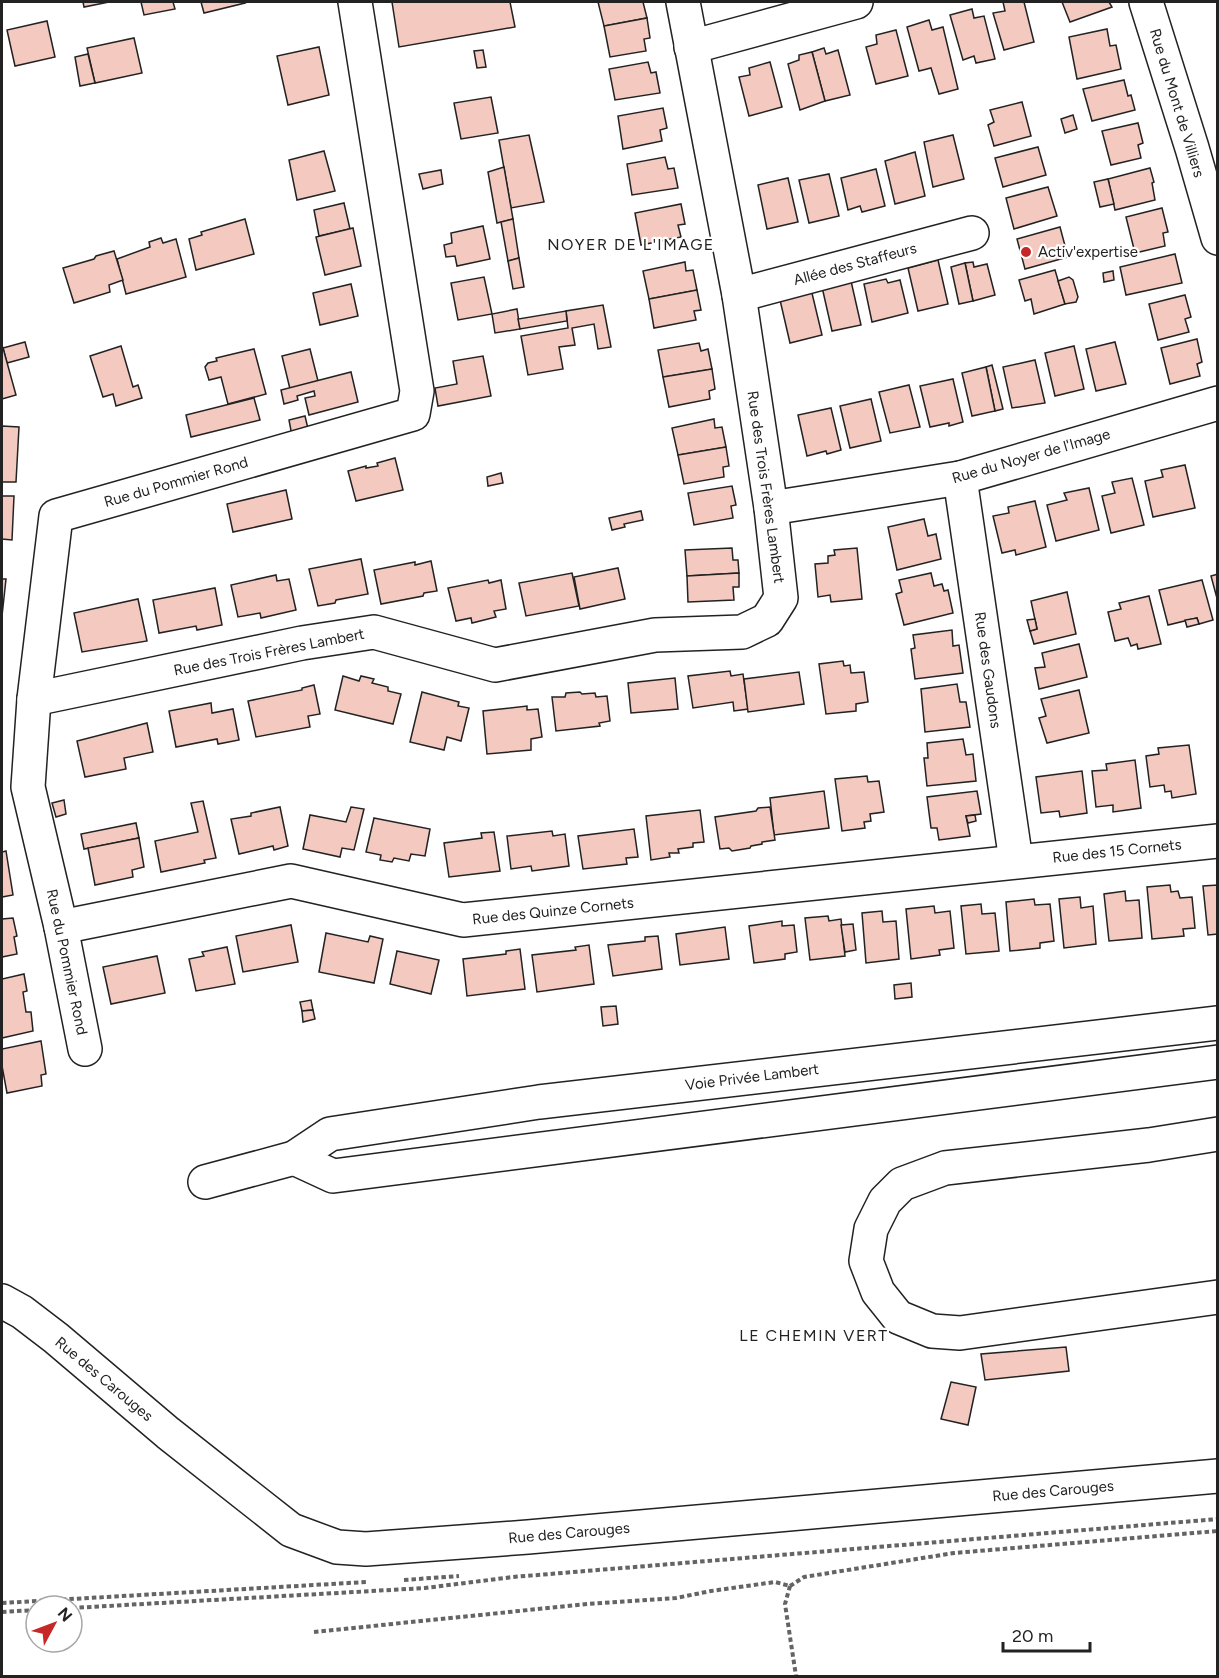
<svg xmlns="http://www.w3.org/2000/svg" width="1219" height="1678" font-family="Figtree,sans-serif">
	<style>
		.building { fill: #f3c9c0; stroke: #222; stroke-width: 1.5 }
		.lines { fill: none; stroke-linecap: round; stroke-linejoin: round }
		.minor-casing { stroke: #222; stroke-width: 36 }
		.major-casing { stroke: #222; stroke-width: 36 }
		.path { stroke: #646464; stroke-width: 4; stroke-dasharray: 4.5 3; stroke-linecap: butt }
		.minor { stroke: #fff; stroke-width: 33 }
		.major { stroke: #fff; stroke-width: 33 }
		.poi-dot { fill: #c62828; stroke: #fff; stroke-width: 2 }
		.labels { text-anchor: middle; stroke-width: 4.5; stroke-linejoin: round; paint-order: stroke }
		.street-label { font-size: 15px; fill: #222; stroke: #fff }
		.poi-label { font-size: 15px; fill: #222; stroke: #fff; text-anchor: start }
		.neighbourhood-label { font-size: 16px; letter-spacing: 1.5px; fill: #222; stroke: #fff }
	</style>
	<rect width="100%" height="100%" fill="#fff"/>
	<g class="building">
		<path d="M83,2H109L84,7Z"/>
		<path d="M141,2H173L175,9L144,15Z"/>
		<path d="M201,2H244L245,3L204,13Z"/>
		<path d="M392,2H510L515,27L399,47Z"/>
		<path d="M598,2H643L647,18L604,26Z"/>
		<path d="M1003,2H1024L1034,42L1004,50L993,13L1005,11Z"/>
		<path d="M1062,2H1109L1112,7L1070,22Z"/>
		<path d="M972,9L974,18L984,16L995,59L976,63L974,56L963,60L950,15Z"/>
		<path d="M647,18L650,38L644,39L646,51L610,57L604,26Z"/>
		<path d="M929,20L932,30L943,27L958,89L939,94L931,68L919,71L907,27Z"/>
		<path d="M47,21L55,57L15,66L7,30Z"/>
		<path d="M1107,29L1110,46L1116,45L1121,69L1077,79L1069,37Z"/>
		<path d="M896,30L908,76L876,84L866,47L877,44L876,35Z"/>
		<path d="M134,38L142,73L95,83L87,48Z"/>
		<path d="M319,47L329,95L288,105L277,56Z"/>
		<path d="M824,48L826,54L838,50L850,95L825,101L812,52Z"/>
		<path d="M483,50L486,67L477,68L474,51Z"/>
		<path d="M812,52L825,101L800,110L788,64L799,60V55Z"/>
		<path d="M88,54L95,83L80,86L75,57Z"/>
		<path d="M648,62L651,73L656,72L660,93L615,100L609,69Z"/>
		<path d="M770,62L782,107L749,116L739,77L750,75L749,68Z"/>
		<path d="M1124,80L1128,96L1131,95L1135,110L1092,121L1083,89Z"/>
		<path d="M491,97L498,133L461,139L454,103Z"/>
		<path d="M1022,102L1031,136L994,146L988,125L994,122L990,110Z"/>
		<path d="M663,108L667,128L660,130L662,141L623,149L618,116Z"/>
		<path d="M1073,115L1077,129L1065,133L1061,119Z"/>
		<path d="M1138,123L1143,143L1138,145L1141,158L1111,165L1102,131Z"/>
		<path d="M529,135L544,202L511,208L499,140Z"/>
		<path d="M953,135L964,179L933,187L924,142Z"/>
		<path d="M1038,147L1046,175L1003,187L995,158Z"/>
		<path d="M324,151L335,191L297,200L289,160Z"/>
		<path d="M915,152L925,196L895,204L885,161Z"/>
		<path d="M665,157L668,169L674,168L678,188L632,195L627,164Z"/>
		<path d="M504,167L513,219L497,223L488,172Z"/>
		<path d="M1150,168L1154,182L1152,183L1155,200L1115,210L1108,179Z"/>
		<path d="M876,169L885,206L862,212L860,206L848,210L841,178Z"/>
		<path d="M441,170L443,184L423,189L419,174Z"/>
		<path d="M829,174L839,216L809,223L799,180Z"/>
		<path d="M788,178L798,222L767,229L758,185Z"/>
		<path d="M1108,179L1114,204L1100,207L1094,182Z"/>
		<path d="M1048,187L1057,216L1014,229L1006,198Z"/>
		<path d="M344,203L350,229L319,236L314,210Z"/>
		<path d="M681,204L685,224L678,225L681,237L641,245L635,213Z"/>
		<path d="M1162,208L1168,232L1163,233L1165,246L1135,253L1126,217Z"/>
		<path d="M245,219L254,254L196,270L189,239L202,235L201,232Z"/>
		<path d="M513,219L519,258L508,261L501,222Z"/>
		<path d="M483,226L490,259L457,266L455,256L446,257L444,245L452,243L451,233Z"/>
		<path d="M1060,227L1068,257L1025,269L1017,239Z"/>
		<path d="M353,228L361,266L325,275L316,237Z"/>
		<path d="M161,238L163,243L176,239L186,277L126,294L117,259L150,247L149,242Z"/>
		<path d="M114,251L123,280L109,285L110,292L74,303L63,268L94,259L96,256Z"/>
		<path d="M1175,254L1182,283L1126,295L1120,267Z"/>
		<path d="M519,258L524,287L513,289L508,261Z"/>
		<path d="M938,260L948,304L918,311L908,268Z"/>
		<path d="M685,262L686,271L693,270L697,290L649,299L643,271Z"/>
		<path d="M973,262L974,267L987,264L995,295L973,301L965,263Z"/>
		<path d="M965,263L973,301L959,304L951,267Z"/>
		<path d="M1055,270L1065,304L1034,314L1031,299L1025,301L1019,280Z"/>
		<path d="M1113,271L1114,280L1104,282L1103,273Z"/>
		<path d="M484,277L492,314L458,320L451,283Z"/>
		<path d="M1069,277L1073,280L1078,297L1076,302L1065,304L1058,281Z"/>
		<path d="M886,279L888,283L900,280L908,313L872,322L864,284Z"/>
		<path d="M851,281L861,325L832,331L822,287Z"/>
		<path d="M351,284L358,316L320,325L313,293Z"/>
		<path d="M811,289L822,335L790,343L780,300Z"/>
		<path d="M697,290L701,310L694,311L696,320L654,328L649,299Z"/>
		<path d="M1185,295L1191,317L1185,319L1189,332L1158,340L1149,304Z"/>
		<path d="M603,305L611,347L598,349L594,324L572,328L575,345L559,347L563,369L528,375L521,336L568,328L566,311Z"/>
		<path d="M517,309L520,329L495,333L492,314Z"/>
		<path d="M566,311L567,321L520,329L518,319Z"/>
		<path d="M1197,339L1202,362L1197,364L1200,376L1170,384L1161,348Z"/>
		<path d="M25,342L29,357L7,363L3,348Z"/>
		<path d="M1115,342L1126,384L1096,391L1086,349Z"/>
		<path d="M699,343L701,351L708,349L712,369L663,377L658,350Z"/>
		<path d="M121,346L133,387L138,385L142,398L116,406L113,394L103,397L90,356Z"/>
		<path d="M1074,346L1084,389L1055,396L1045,353Z"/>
		<path d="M3,348L16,395L2,399V349Z"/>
		<path d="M254,349L266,394L228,404L221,377L209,380L205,367L208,363L217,361L216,358Z"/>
		<path d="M310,349L318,381L290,389L282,356Z"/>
		<path d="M483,356L491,396L438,406L435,388L457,384L453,361Z"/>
		<path d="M1035,360L1045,403L1012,408L1003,367Z"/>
		<path d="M992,365L1003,409L995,411L986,367Z"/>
		<path d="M986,367L995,411L972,416L962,373Z"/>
		<path d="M712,369L715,389L709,391L710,399L669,407L663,377Z"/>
		<path d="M351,372L358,402L309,415L305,398L315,396L314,391L297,396L298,400L284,404L281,390Z"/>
		<path d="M953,379L963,422L949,426V423L930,427L920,386Z"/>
		<path d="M909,385L920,427L890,433L879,392Z"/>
		<path d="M254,398L260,420L191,437L186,415Z"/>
		<path d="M871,399L881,441L850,448L840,406Z"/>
		<path d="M831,408L841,450L827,454L826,451L807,456L798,415Z"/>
		<path d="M305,416L309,433L292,436L289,420Z"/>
		<path d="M714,419L715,428L722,427L726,447L678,455L672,428Z"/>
		<path d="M2,426L19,427L16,482H2Z"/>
		<path d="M726,447L729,466L723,467L724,477L684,484L678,455Z"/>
		<path d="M395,458L403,490L356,501L348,471L366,466V468L378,466L377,463Z"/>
		<path d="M1185,465L1195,508L1153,517L1145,481L1163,477L1161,470Z"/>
		<path d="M501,473L503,483L488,486L487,477Z"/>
		<path d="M1132,478L1144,525L1111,533L1102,496L1115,493L1112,482Z"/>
		<path d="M732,486L736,505L731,506L733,518L694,525L688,493Z"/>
		<path d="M1089,488L1099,530L1056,541L1047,505L1067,500L1064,493Z"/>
		<path d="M286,490L292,519L233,532L227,504Z"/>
		<path d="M2,496H14L12,540L2,539Z"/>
		<path d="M1035,501L1046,547L1016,555L1015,550L1002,553L993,516L1009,513L1008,507Z"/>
		<path d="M641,511L643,520L624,524L625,527L612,530L609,518Z"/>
		<path d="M924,519L928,536L936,534L941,559L897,570L888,527Z"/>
		<path d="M732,548L733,560H738L739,573L687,576L685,550Z"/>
		<path d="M857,548L862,599L831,602L830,595L818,597L815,564L828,563V556L835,555L834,550Z"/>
		<path d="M361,559L368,594L336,600L335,603L318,606L309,569Z"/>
		<path d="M431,561L437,591L424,593L423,596L381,604L374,570L415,562V565Z"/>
		<path d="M618,568L625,599L580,609L574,577Z"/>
		<path d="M572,573L579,606L526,616L519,583Z"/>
		<path d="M739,573V587H733L734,600L688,602L687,576Z"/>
		<path d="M931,573L934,586L942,584L944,591L948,590L953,613L904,625L896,594L902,592L899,580Z"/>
		<path d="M1218,574V602L1211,576Z"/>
		<path d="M276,575L277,581L289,579L296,610L261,618L260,613L238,617L231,585Z"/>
		<path d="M2,579H6L2,616Z"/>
		<path d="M488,580L489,583L501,580L506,609L494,611L496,617L472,623L471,618L456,621L448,588Z"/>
		<path d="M1202,580L1213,620L1199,624L1197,618L1168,625L1159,590Z"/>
		<path d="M215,588L222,625L197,630L196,626L159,633L153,600Z"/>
		<path d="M1067,592L1076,634L1034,644L1030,631L1037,629L1031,601Z"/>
		<path d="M1149,596L1161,644L1138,649L1137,644L1131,646L1128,638L1115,641L1108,612L1121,609L1119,603Z"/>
		<path d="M138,599L147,641L82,652L74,613Z"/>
		<path d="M1197,618L1199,624L1187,627L1185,620Z"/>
		<path d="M1035,619L1037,629L1030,631L1027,620Z"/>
		<path d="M952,630L953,646L959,645L963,673L915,679L911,649L915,648L913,635Z"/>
		<path d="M1079,644L1087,677L1039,689L1035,668L1045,667L1042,653Z"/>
		<path d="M843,661L844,666L850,665L851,673L864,672L868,702L856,704V711L826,714L819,664Z"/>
		<path d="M730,671L731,676L743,674L748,709L734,711L733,702L693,708L688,676Z"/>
		<path d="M799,672L804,704L748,712L744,679Z"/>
		<path d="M343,676L359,681L361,676L374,679L372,683L388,687V691L401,694L393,724L335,710Z"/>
		<path d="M675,678L678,709L631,713L628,683Z"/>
		<path d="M957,684L960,702H966L970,727L925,732L921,689Z"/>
		<path d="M314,685L320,714L308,716L310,727L256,737L248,701L302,690V688Z"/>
		<path d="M1079,690L1089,733L1047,743L1039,718L1046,716L1041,699Z"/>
		<path d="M422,692L459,702L458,706L469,708L461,741L447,737L444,750L410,742Z"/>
		<path d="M580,692L582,694L595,693L596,697L607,696L610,721L599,723L600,726L556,731L552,697H565L566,693Z"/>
		<path d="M211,703L212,713L233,709L239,740L218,744L217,739L176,747L169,711Z"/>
		<path d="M527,706V710L538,709L542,737L531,739V750L487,754L483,711Z"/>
		<path d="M147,723L153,752L124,758L126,769L85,777L77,741Z"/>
		<path d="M963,739L966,755L973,754L976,781L927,786L924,758H928L927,743Z"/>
		<path d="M1189,745L1196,794L1172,798L1171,791L1165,792L1164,785L1150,787L1146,756L1159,754L1158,748Z"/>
		<path d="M1135,760L1141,808L1113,812V805L1096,807L1092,771L1107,770L1106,764Z"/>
		<path d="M1082,771L1087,813L1060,817L1059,811L1041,813L1036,777Z"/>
		<path d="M867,776L868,782L879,781L884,812L870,814L871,821L864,822L865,828L842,831L835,779Z"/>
		<path d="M824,791L829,828L774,835L770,798Z"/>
		<path d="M977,791L981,814L966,816L970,836L939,840L937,828H931L927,797Z"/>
		<path d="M64,800L66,814L56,817L52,803Z"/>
		<path d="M203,801L216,858L204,860L205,863L161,872L155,841L198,832L191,803Z"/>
		<path d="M280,807L288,846L274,850L273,846L239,854L231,819L251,816V813Z"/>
		<path d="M351,807L364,809L354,850L342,848L340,857L303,849L310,815L346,822Z"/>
		<path d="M770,807L775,840L762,842V844L751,846L750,848L732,851L729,848L720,849L715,817L756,811L758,808Z"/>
		<path d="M700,810L704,842L693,843V847L678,849L679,853H669L670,857L651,860L646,816Z"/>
		<path d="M975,815L976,821L968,823L966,816Z"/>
		<path d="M374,818L430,829L425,856L411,854L409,861L394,858L392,862L380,860L381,855L366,852Z"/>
		<path d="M136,823L139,838L84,849L81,834Z"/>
		<path d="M634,829L638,857L626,858L627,864L583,869L578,836Z"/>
		<path d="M552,831L553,836L565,834L569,866L532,871L531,866L511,869L507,836Z"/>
		<path d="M494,832L500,871L449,877L444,843L482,838L481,833Z"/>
		<path d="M139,838L144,867L132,870L133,877L95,885L88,848Z"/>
		<path d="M6,851L13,895L2,897V852Z"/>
		<path d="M1170,885L1171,892L1178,891L1180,898L1192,897L1195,928L1183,929L1184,936L1152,939L1147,887Z"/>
		<path d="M1218,885V934L1208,935L1203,886Z"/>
		<path d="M1125,891L1126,901L1139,900L1142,938L1109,941L1104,894Z"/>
		<path d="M1080,897L1081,908L1093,906L1096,944L1064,948L1059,899Z"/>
		<path d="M1034,899L1035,905L1050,904L1054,941L1040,943V948L1010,951L1006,902Z"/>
		<path d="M981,904L982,914L995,913L999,951L966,954L961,906Z"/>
		<path d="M934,906L935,913L950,911L954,948L939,950L940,955L911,959L906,909Z"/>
		<path d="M882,911L883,922L896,921L899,959L866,963L862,913Z"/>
		<path d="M828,916L829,921L841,919L845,956L810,960L805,918Z"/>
		<path d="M13,918L17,936L14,937L17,954L2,957V919Z"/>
		<path d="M782,921V926L794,925L797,952L785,954V959L754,963L749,926Z"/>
		<path d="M853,924L856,950L845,952L841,925Z"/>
		<path d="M291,925L298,962L243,972L236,936Z"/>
		<path d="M725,927L729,959L680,965L676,934Z"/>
		<path d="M326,933L368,942L370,936L383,939L374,983L319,972Z"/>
		<path d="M658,936L662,969L613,976L608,945L645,941V937Z"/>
		<path d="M589,945L594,984L537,992L532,955L576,950L575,947Z"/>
		<path d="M227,947L235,984L196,991L189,959L204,956L202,952Z"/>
		<path d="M520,949L525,989L467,996L463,959L506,954V951Z"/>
		<path d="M397,951L439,960L431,994L390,984Z"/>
		<path d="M157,956L165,993L111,1004L103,967Z"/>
		<path d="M24,974L27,991L23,992L26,1012H31L33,1031L2,1038V979Z"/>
		<path d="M911,983L912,997L895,999L894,985Z"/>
		<path d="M311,1000L313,1010L302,1011L300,1002Z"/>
		<path d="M616,1006L618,1024L603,1026L601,1007Z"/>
		<path d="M313,1010L315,1019L303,1022L302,1011Z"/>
		<path d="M41,1041L46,1074L41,1075L42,1086L7,1093L2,1066V1049Z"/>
		<path d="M1066,1347L1069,1371L985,1380L981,1354Z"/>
		<path d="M951,1382L976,1387L968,1425L941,1419Z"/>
	</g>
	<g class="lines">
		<g class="minor-casing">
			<g id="minor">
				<path d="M1146,2L1192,148L1218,238"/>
				<path d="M691,47L856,2"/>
				<path d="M739,295L972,233"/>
				<path d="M960,478L1016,861"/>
				<path d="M771,508L960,478L1218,403"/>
				<path d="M34,699L302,643L374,632L495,665L655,635L742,632L767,620L781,598L771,508L739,295L683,2"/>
				<path d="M61,927L291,881L463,920L1218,841"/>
				<path d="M85,1049L61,927L28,787L34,699L56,516L413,414L417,391L355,2"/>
				<path d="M1218,1134L1149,1145L945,1168L902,1184L885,1201L871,1229L866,1261L878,1292L898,1317L932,1331L960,1333L1218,1297"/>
				<path d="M294,1158L333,1176L1218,1062"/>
				<path d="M205,1182L294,1158L330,1134L539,1102L1218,1023"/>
			</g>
		</g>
		<g class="major-casing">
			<path id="major" d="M2,1301L22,1312L56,1338L168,1433L291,1530L337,1547L366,1549L528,1537L1218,1476"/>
		</g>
		<g class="path">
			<path d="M404,1580L459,1576"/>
			<path d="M790,1586L804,1577L954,1553L1218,1531"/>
			<path d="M790,1586L785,1604L796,1676"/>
			<path d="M2,1603L366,1582"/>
			<path d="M72,1608L425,1588L513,1577L1218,1519"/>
			<path d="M2,1612L36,1610"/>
			<path d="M314,1632L587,1604L676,1598L711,1591L775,1582L790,1586"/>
		</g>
		<use href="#minor" class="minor"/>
		<use href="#major" class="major"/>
	</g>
	<circle class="poi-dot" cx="1026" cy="252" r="6"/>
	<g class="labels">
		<g class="street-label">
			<text transform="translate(1177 103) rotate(73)" y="5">Rue du Mont de Villiers</text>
			<text transform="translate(855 264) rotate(-15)" y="5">Allée des Staffeurs</text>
			<text transform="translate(1031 456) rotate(-16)" y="5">Rue du Noyer de l'Image</text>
			<text transform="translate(176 482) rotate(-16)" y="5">Rue du Pommier Rond</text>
			<text transform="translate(766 487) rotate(82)" y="5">Rue des Trois Frères Lambert</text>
			<text transform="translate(269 652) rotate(-11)" y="5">Rue des Trois Frères Lambert</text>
			<text transform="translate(988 670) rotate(82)" y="5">Rue des Gaudons</text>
			<text transform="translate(1117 851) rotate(-6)" y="5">Rue des 15 Cornets</text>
			<text transform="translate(553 911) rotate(-6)" y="5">Rue des Quinze Cornets</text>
			<text transform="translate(67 962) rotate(78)" y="5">Rue du Pommier Rond</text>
			<text transform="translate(752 1077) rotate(-7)" y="5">Voie Privée Lambert</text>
			<text transform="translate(104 1379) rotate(40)" y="5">Rue des Carouges</text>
			<text transform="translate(1053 1491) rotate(-5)" y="5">Rue des Carouges</text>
			<text transform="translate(569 1533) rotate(-5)" y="5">Rue des Carouges</text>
		</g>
		<g class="poi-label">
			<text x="1038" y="257">Activ'expertise</text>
		</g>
		<g class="neighbourhood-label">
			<text x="631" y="250">NOYER DE L'IMAGE</text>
			<text x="814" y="1341">LE CHEMIN VERT</text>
		</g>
	</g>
	<rect width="1219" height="1678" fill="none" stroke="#222222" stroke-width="6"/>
	<g transform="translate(54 1624) rotate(49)"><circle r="28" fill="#ffffff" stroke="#a7a7a7" stroke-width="1.5"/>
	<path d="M0-4.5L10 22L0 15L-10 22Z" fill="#c62828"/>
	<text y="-9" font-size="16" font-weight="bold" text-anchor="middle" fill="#222222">N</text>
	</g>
	<path d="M1003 1642v9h87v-9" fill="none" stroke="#222222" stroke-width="3"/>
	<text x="1012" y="1642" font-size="18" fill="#222222" stroke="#ffffff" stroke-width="4.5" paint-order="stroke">20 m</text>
</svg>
